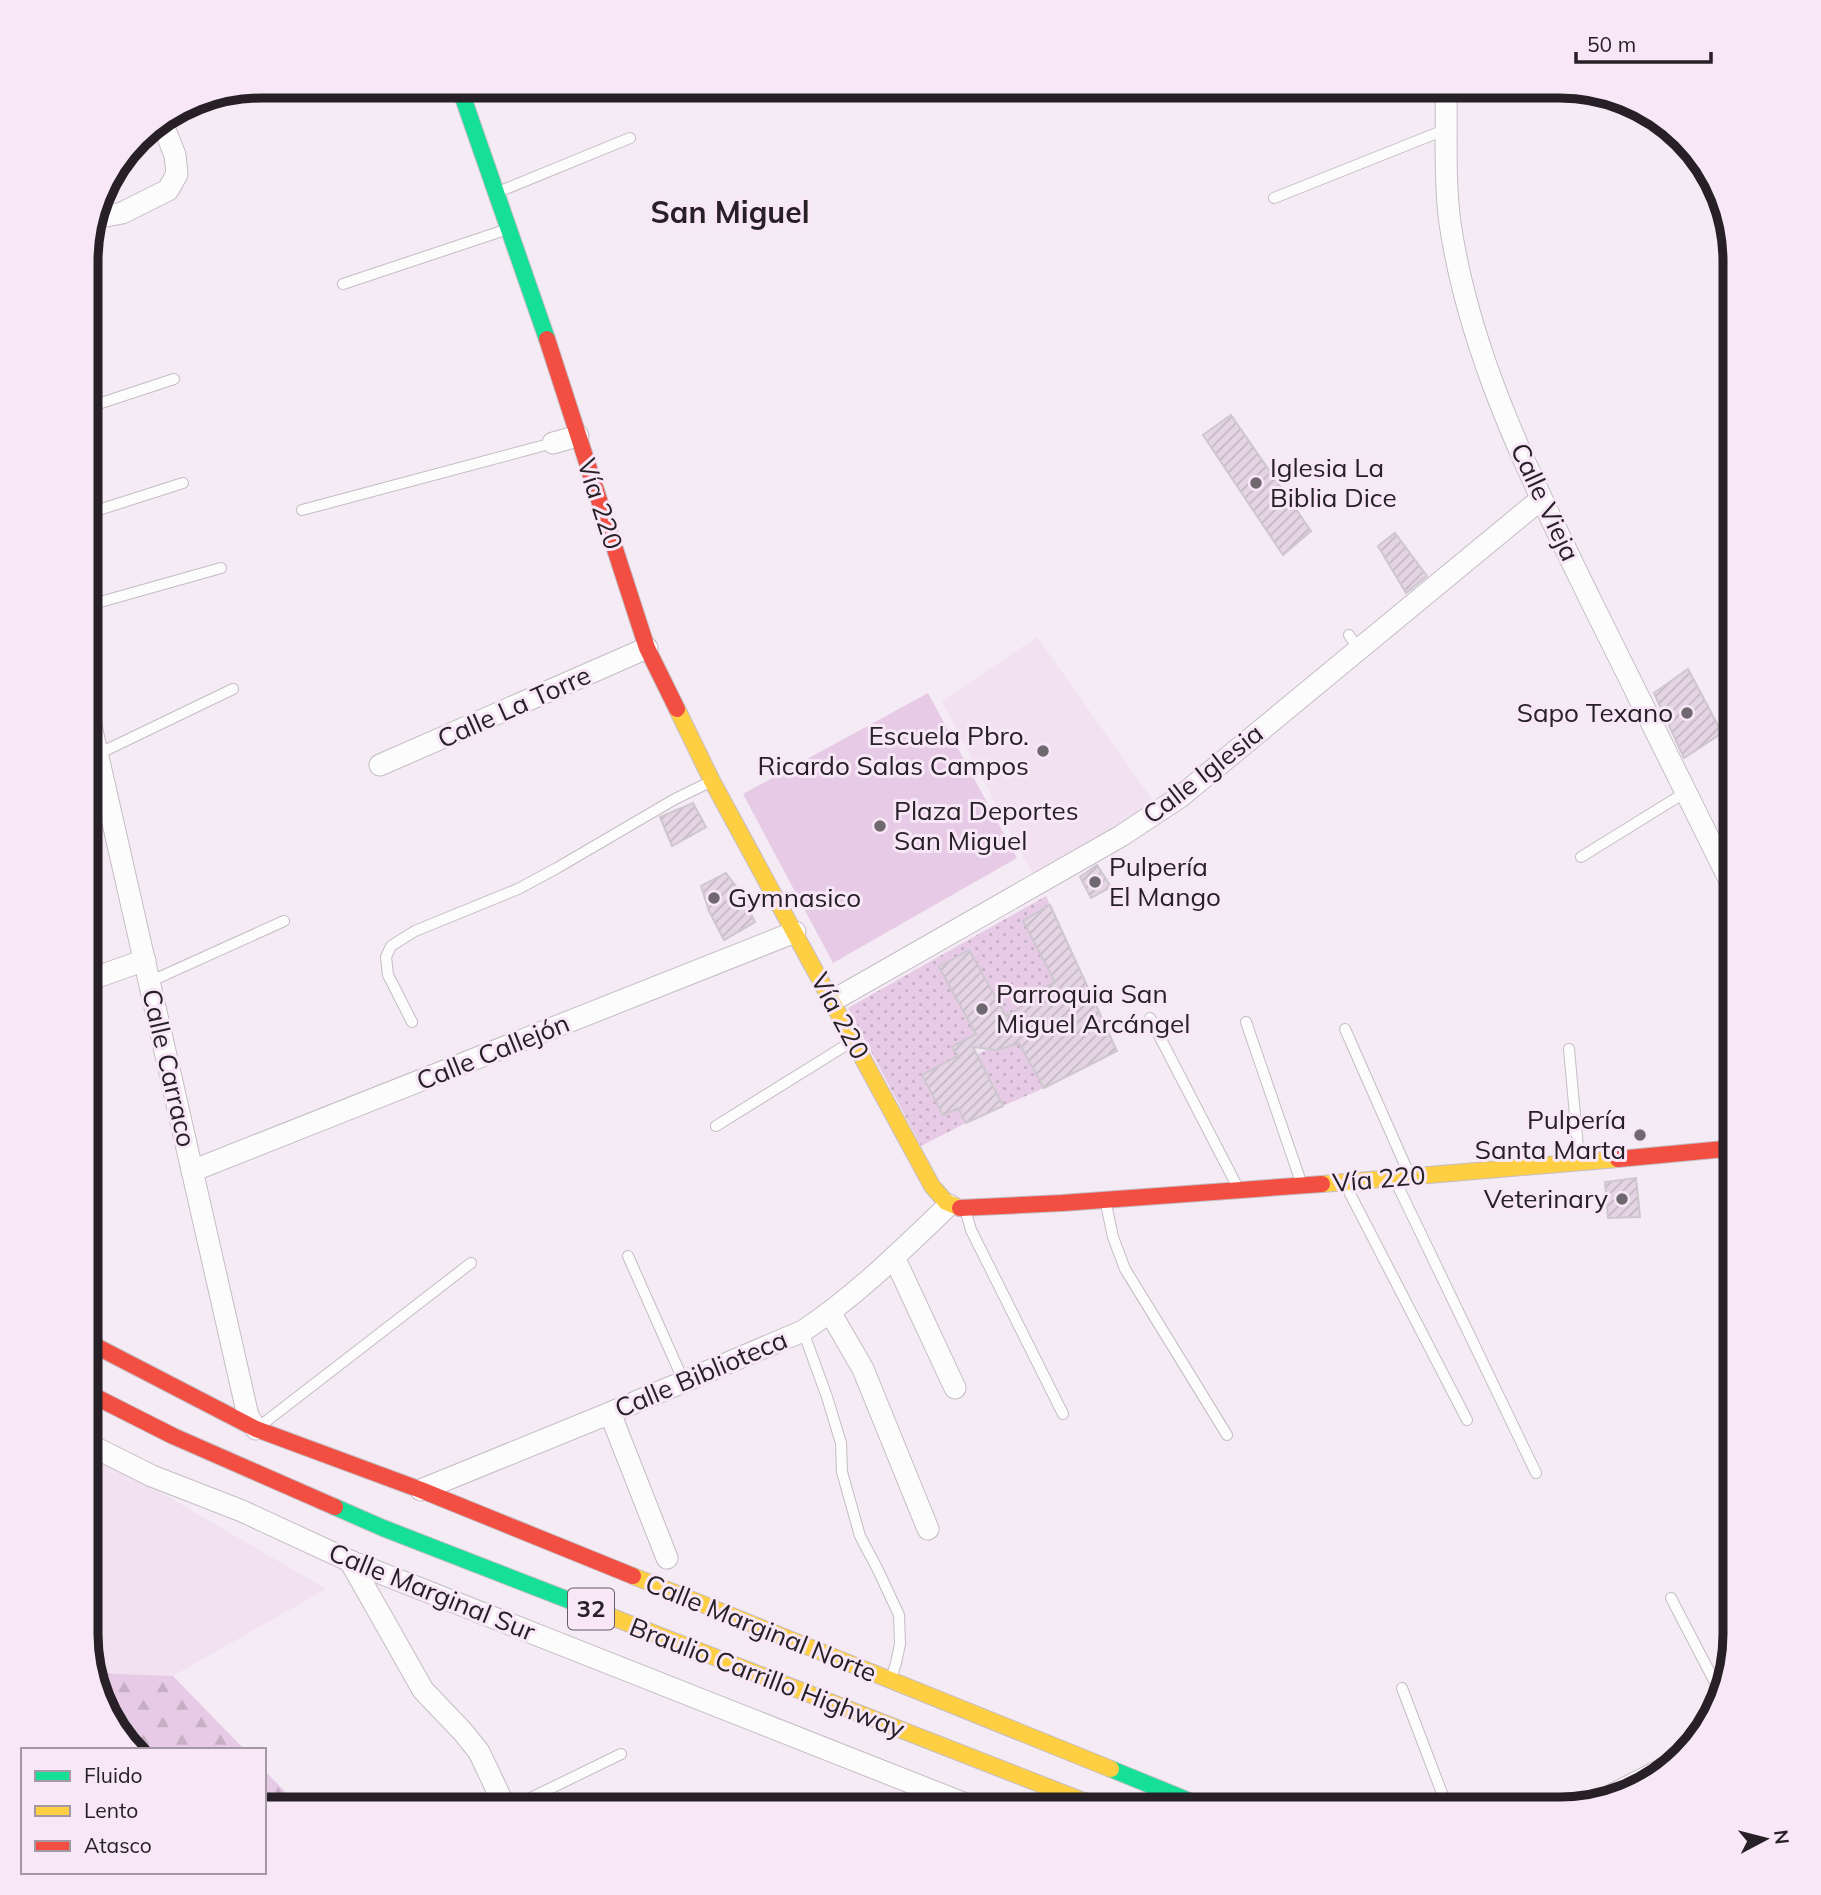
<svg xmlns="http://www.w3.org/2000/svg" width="1821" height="1895" font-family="Mulish,sans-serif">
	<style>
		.built { fill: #f1e1f1 }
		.grass { fill: url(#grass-dots) }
		.forest { fill: url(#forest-firs) }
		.pitch { fill: #e7cbe6 }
		.building { fill: url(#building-hatch); stroke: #cec7ce; stroke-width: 2 }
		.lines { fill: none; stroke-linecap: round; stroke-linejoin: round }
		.lane-casing { stroke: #c4bdc4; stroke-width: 12 }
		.street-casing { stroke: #c4bdc4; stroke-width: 23 }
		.fast-casing { stroke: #c4bdc4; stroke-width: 18 }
		.slow-casing { stroke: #c4bdc4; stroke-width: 18 }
		.jam-casing { stroke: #c4bdc4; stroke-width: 18 }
		.lane { stroke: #fdfcfd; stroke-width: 10 }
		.street { stroke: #fdfcfd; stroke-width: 21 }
		.fast { stroke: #16e098; stroke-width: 16 }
		.slow { stroke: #ffcf43; stroke-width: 16 }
		.jam { stroke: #f24e42; stroke-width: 16 }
		.poi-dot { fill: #6f686f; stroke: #f8e7f7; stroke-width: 2.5 }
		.labels { text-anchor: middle; stroke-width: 6; stroke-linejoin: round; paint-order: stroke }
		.shield { fill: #f8e7f7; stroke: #665c65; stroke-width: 2 }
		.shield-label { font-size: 24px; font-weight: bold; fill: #272127 }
		.poi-label { font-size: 26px; fill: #272127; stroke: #f8e7f7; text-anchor: start }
		.street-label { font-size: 26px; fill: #272127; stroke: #f8e7f7 }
		.quarter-label { font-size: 30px; font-weight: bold; fill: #272127; stroke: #f8e7f7 }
		.rim { fill: none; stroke: #272127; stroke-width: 9 }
	</style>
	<defs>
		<pattern id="grass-dots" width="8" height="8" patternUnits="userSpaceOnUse" patternTransform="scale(1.75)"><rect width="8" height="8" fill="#e7cbe6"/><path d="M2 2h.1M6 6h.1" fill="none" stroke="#c6aec5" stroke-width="1.8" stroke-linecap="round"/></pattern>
		<pattern id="forest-firs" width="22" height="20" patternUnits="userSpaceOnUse" patternTransform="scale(1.75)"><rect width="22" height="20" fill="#e7cbe6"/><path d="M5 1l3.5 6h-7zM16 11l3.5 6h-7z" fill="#c6aec5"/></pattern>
		<pattern id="building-hatch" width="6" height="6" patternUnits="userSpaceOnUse" patternTransform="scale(1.75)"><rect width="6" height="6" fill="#e5d5e4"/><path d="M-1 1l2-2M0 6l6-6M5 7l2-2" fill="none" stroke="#c4b7c4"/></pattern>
	</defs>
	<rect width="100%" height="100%" fill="#f4ebf4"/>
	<g class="built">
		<path d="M1037,637L1154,802L1034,877L942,701Z"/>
		<path d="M86,1449L326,1589L173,1676L93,1673L86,1635Z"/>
	</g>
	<g class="grass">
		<path d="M1046,896L1050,905L1023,921L1049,970L1074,958L1079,968L1031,996L1072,1075L1061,1079L1028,1003L1006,1016L969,950L939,968L976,1034L953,1046L958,1056L923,1075L943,1115L958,1108L966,1123L921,1146L848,1008Z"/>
		<path d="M1014,1034L1044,1088L1003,1106L984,1068L969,1059L988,1049L997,1050L1005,1047Z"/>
	</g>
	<g class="forest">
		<path d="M93,1673L173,1676L245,1750H129L99,1701Z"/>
		<path d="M264,1770L302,1809H264Z"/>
	</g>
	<path class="pitch" d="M928,693L1017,858L833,963L743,794Z"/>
	<g class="building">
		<path d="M1231,415L1311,531L1283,555L1203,435Z"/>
		<path d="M1395,533L1427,576L1406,593L1378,546Z"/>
		<path d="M1688,669L1722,733L1684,758L1654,693Z"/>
		<path d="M693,803L706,827L672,846L660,817Z"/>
		<path d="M1097,865L1111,887L1091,898L1080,877Z"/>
		<path d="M726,873L741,893L755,922L724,940L709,911L701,886Z"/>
		<path d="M1050,905L1117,1051L1044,1088L1019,1043L997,1050L973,1047L1003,1106L966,1123L958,1108L943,1115L922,1075L958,1056L952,1047L976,1034L939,967L969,950L1006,1016L1033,1000L1030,995L1055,982L1023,921Z"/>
		<path d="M1636,1178L1640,1217L1608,1218L1605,1182Z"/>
	</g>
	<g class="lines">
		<g class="lane-casing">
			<g id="lane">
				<path d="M498,192L630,138"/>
				<path d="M1274,198L1447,129"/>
				<path d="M343,284L505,230"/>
				<path d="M86,408L174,379"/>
				<path d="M302,510L553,443"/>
				<path d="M86,514L183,483"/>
				<path d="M86,606L221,568"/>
				<path d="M1349,635L1359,650"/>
				<path d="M98,754L233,689"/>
				<path d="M1581,857L1686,792"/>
				<path d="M149,982L284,921"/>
				<path d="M1150,1018L1237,1186"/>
				<path d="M412,1022L388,975L386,957L391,946L415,931L518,889L557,868L675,799L710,782"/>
				<path d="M1246,1022L1301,1182"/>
				<path d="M1345,1029L1409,1174"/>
				<path d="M1569,1049L1579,1159"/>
				<path d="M716,1126L851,1042"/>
				<path d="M1395,1180L1536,1473"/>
				<path d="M1346,1186L1467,1420"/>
				<path d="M1106,1204L1113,1237L1125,1269L1227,1435"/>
				<path d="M966,1212L971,1230L1063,1414"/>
				<path d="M628,1256L684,1382"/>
				<path d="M803,1331L827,1397L841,1443L842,1472L860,1536L877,1568L899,1615L900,1644L896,1663L891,1679"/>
				<path d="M260,1426L471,1263"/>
				<path d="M1671,1598L1721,1694"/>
				<path d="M1402,1688L1448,1809"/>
				<path d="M508,1809L621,1754"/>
			</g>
		</g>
		<g class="street-casing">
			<g id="street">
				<path d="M1446,86C1447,131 1444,178 1450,223C1470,359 1533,482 1592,603C1640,699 1688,795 1735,891"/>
				<path d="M95,218L122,213L168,190L177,174L175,155L161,120"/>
				<path d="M553,443L578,436"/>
				<path d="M86,704L248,1416L256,1429"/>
				<path d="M380,765L647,648"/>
				<path d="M86,981L145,960"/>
				<path d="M832,1001L1121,836L1180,797L1541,499"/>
				<path d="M192,1171L795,932"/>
				<path d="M894,1257L955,1388"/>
				<path d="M830,1312L863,1369L928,1529"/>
				<path d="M610,1413L667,1558"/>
				<path d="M86,1443L152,1476L242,1511L350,1561L978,1809"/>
				<path d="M421,1490L610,1413L803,1331C857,1295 902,1250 949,1205"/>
				<path d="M350,1561L423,1690L463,1732L479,1752L506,1809"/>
				<path d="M1600,1801L1680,1760"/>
			</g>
		</g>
		<g class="fast-casing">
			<g id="fast">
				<path d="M459,86L547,339"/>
				<path d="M335,1507L383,1528L589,1608"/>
				<path d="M1111,1769L1209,1809"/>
			</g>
		</g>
		<g class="slow-casing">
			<g id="slow">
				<path d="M677,709L712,781L932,1186L946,1202L960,1208"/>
				<path d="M1322,1184L1618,1159"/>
				<path d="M633,1576L1111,1769"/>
				<path d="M589,1608L1104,1809"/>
			</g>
		</g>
		<g class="jam-casing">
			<g id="jam">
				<path d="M547,339L647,648L677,709"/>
				<path d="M1618,1159L1735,1148"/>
				<path d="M960,1208L1062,1203L1322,1184"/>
				<path d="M86,1341L256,1429L421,1490L633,1576"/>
				<path d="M86,1392L173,1436L335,1507"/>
			</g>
		</g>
		<use href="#lane" class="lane"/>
		<use href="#street" class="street"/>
		<use href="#fast" class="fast"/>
		<use href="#slow" class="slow"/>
		<use href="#jam" class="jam"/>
	</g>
	<g class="poi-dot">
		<circle cx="1256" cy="483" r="7"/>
		<circle cx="1687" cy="713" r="7"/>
		<circle cx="1043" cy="751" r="7"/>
		<circle cx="880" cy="826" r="7"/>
		<circle cx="1095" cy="882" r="7"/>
		<circle cx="714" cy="898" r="7"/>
		<circle cx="982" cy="1009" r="7"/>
		<circle cx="1640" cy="1135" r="7"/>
		<circle cx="1622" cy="1199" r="7"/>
	</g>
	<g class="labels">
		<rect class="shield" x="568" y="1588.5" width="46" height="41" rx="5"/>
		<g class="shield-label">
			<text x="591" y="1617">32</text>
		</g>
		<g class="poi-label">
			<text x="1270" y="477">Iglesia La<tspan x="1270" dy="30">Biblia Dice</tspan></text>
			<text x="1673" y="722" text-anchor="end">Sapo Texano</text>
			<text x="1029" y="745" text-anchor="end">Escuela Pbro.<tspan x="1029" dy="30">Ricardo Salas Campos</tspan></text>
			<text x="894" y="820">Plaza Deportes<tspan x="894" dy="30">San Miguel</tspan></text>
			<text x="1109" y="876">Pulpería<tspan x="1109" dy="30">El Mango</tspan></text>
			<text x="728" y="907">Gymnasico</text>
			<text x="996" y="1003">Parroquia San<tspan x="996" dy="30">Miguel Arcángel</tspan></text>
			<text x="1626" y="1129" text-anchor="end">Pulpería<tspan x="1626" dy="30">Santa Marta</tspan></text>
			<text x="1608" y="1208" text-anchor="end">Veterinary</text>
		</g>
		<g class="street-label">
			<text transform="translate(1545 502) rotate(65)" y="9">Calle Vieja</text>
			<text transform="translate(600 504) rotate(72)" y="9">Vía 220</text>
			<text transform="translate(514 707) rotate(-24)" y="9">Calle La Torre</text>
			<text transform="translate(1203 774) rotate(-38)" y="9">Calle Iglesia</text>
			<text transform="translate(840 1016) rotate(62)" y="9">Vía 220</text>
			<text transform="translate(493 1052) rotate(-22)" y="9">Calle Callejón</text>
			<text transform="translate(169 1068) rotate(77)" y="9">Calle Carraco</text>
			<text transform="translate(1379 1179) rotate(-5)" y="9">Vía 220</text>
			<text transform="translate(701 1374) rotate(-23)" y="9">Calle Biblioteca</text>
			<text transform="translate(432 1592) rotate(22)" y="9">Calle Marginal Sur</text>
			<text transform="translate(761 1628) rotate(22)" y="9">Calle Marginal Norte</text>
			<text transform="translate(767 1678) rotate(21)" y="9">Braulio Carrillo Highway</text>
		</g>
		<g class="quarter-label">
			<text x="730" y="223">San Miguel</text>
		</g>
	</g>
	<path d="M0 0H1821V1895H0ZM261 98H1560A163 163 0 0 1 1723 261V1634A163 163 0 0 1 1560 1797H261A163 163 0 0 1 98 1634V261A163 163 0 0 1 261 98Z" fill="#f8e7f7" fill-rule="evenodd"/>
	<path class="rim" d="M261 98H1560A163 163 0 0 1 1723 261V1634A163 163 0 0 1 1560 1797H261A163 163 0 0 1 98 1634V261A163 163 0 0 1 261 98Z"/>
	<rect x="21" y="1748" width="245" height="126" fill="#f8e7f7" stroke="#a498a4" stroke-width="2"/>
	<rect x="35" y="1771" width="35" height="10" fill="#16e098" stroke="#a498a4" stroke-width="2"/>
	<text x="84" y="1783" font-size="21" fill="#272127">Fluido</text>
	<rect x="35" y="1806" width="35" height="10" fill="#ffcf43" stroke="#a498a4" stroke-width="2"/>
	<text x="84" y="1818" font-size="21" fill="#272127">Lento</text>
	<rect x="35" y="1841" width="35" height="10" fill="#f24e42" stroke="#a498a4" stroke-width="2"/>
	<text x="84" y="1853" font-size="21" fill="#272127">Atasco</text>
	<g transform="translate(1765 1839) rotate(83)" stroke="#f8e7f7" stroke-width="5" paint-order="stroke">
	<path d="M0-5L12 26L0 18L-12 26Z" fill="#272127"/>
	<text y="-10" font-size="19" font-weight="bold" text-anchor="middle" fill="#272127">N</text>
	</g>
	<path d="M1576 52v10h135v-10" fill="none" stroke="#272127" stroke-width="3.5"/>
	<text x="1587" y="52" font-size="21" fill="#272127" stroke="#f8e7f7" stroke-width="5" paint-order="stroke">50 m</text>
</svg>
